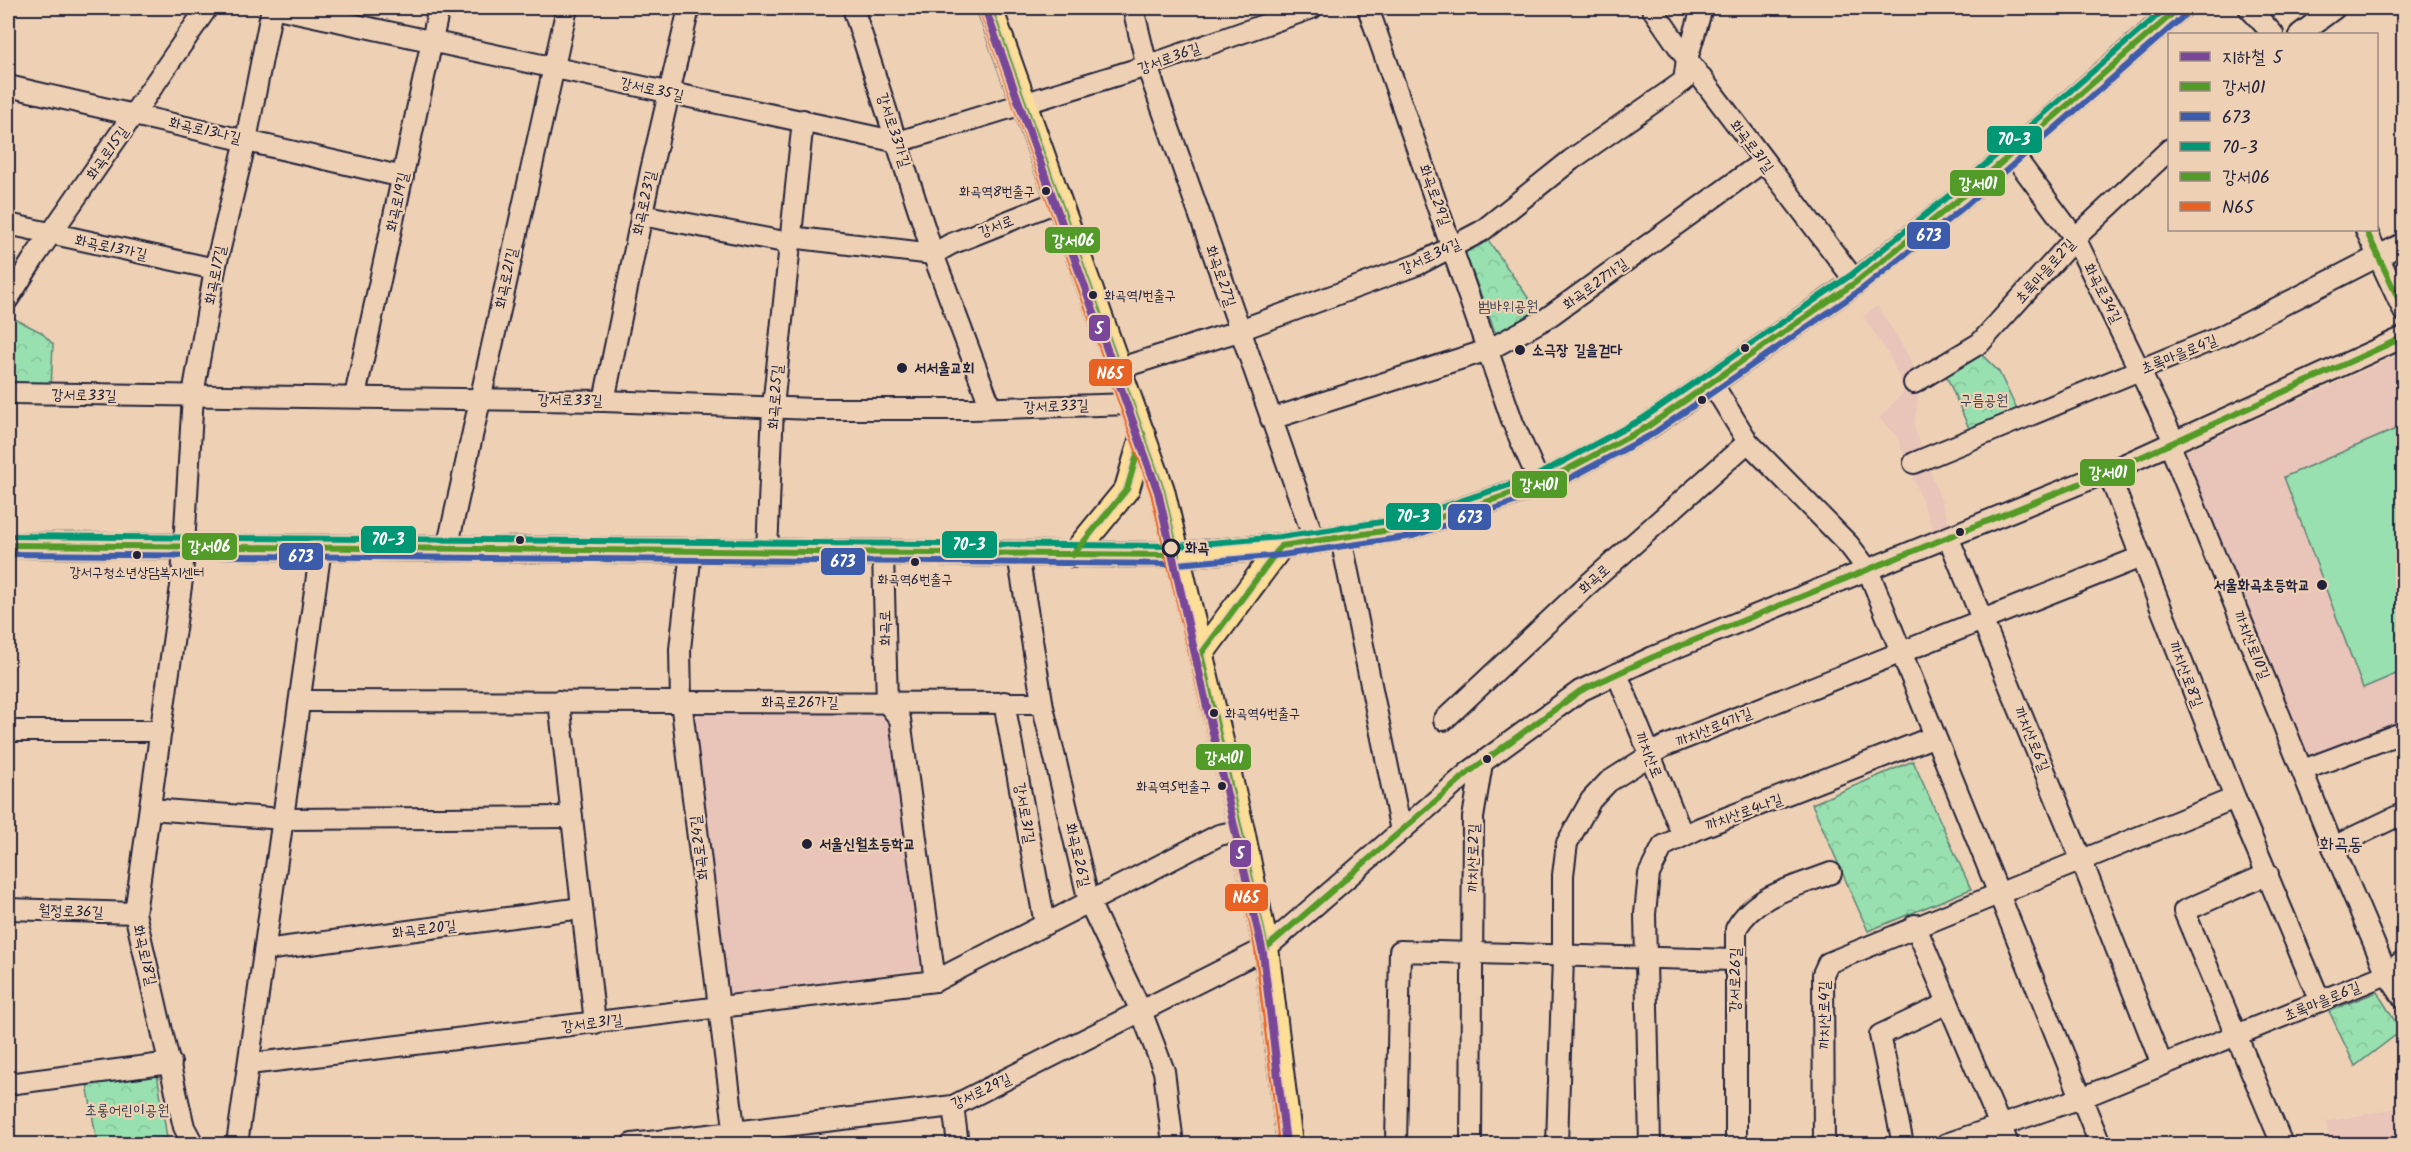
<svg xmlns="http://www.w3.org/2000/svg" width="2411" height="1152" font-family="Kalam,'Poor Story',sans-serif">
	<style>
		.built { fill: #e8c4b9 }
		.park { fill: url(#park-crowns); stroke: #5d8175; stroke-width: 1.5 }
		.pitch { fill: #98e0af; stroke: #5d8175; stroke-width: 1.5 }
		.lines { fill: none; stroke-linecap: round; stroke-linejoin: round }
		.minor-casing { stroke: #22223b; stroke-width: 24 }
		.major-casing { stroke: #22223b; stroke-width: 28 }
		.minor { stroke: #eed1b5; stroke-width: 20 }
		.major { stroke: #fdde96; stroke-width: 24 }
		.bus-1-casing { stroke: #eed1b5; stroke-width: 10 }
		.bus-2-casing { stroke: #eed1b5; stroke-width: 10 }
		.bus-3-casing { stroke: #eed1b5; stroke-width: 10 }
		.bus-4-casing { stroke: #eed1b5; stroke-width: 10 }
		.bus-5-casing { stroke: #eed1b5; stroke-width: 10 }
		.bus-1 { stroke: #529b28; stroke-width: 6 }
		.bus-2 { stroke: #3d5bab; stroke-width: 6 }
		.bus-3 { stroke: #009775; stroke-width: 6 }
		.bus-4 { stroke: #529b28; stroke-width: 6 }
		.bus-5 { stroke: #e86223; stroke-width: 6 }
		.metro-1-casing { stroke: #eed1b5; stroke-width: 12 }
		.metro-1 { stroke: #794698; stroke-width: 8 }
		.bus-dot { fill: #22223b; stroke: #eed1b5; stroke-width: 2 }
		.stop-dot { fill: #eed1b5; stroke: #22223b; stroke-width: 3 }
		.labels { text-anchor: middle; stroke-width: 4.5; stroke-linejoin: round; paint-order: stroke }
		.bus-label { font-size: 14px; fill: #22223b; stroke: #eed1b5; text-anchor: end }
		.street-label { font-size: 15px; fill: #22223b; stroke: #eed1b5 }
		.park-label { font-size: 15px; fill: #343e4c; stroke: #eed1b5 }
		.poi-label { font-size: 15px; font-weight: bold; fill: #22223b; stroke: #eed1b5; text-anchor: start }
		.stop-label { font-size: 15px; font-weight: bold; fill: #22223b; stroke: #eed1b5; text-anchor: start }
		.quarter-label { font-size: 18px; fill: #22223b; stroke: #eed1b5 }
		.line-badge { stroke: #eed1b5; stroke-width: 2 }
		.badge-label { font-size: 16px; text-anchor: middle; font-weight: bold; fill: #fff }
	</style>
	<defs>
		<pattern id="park-crowns" width="20" height="18" patternUnits="userSpaceOnUse" patternTransform="scale(1.5)"><rect width="20" height="18" fill="#98e0af"/><path d="M2 6a3 3 0 1 1 6 0M12 15a3 3 0 1 1 6 0" fill="none" stroke="#83c097"/></pattern>
	</defs>
	<rect width="100%" height="100%" fill="#eed1b5"/>
	<filter id="ink" filterUnits="userSpaceOnUse"><feTurbulence type="fractalNoise" baseFrequency=".0167" numOctaves="2"/><feDisplacementMap in="SourceGraphic" scale="12" xChannelSelector="R" yChannelSelector="G"/><feConvolveMatrix kernelMatrix="1 2 1 2 8 2 1 2 1" color-interpolation-filters="sRGB"/></filter>
	<g filter="url(#ink)">
		<g class="built">
			<path d="M1877,306L1906,351L1923,387L1918,397L1914,427L1949,522L1934,531L1897,437L1879,418L1905,391L1889,355L1863,316Z"/>
			<path d="M2403,353V719L2311,760L2185,452Z"/>
			<path d="M887,711L927,968L725,996L691,719L700,714Z"/>
			<path d="M2403,1107V1144H2330L2326,1122Z"/>
		</g>
		<g class="park">
			<path d="M1486,237L1540,315L1497,337L1464,250Z"/>
			<path d="M11,317L41,332L53,344L51,389H8V321Z"/>
			<path d="M1975,348L1999,372L2019,414L1971,433L1943,368Z"/>
			<path d="M1913,761L1971,889L1868,931L1812,804Z"/>
			<path d="M2377,992L2401,1031L2355,1066L2329,1011Z"/>
			<path d="M157,1073L167,1138H161V1144L97,1143L87,1083Z"/>
		</g>
		<path class="pitch" d="M2403,426V671L2363,688L2284,477Z"/>
		<g class="lines">
			<g class="minor-casing">
				<g id="minor">
					<path d="M277,8L898,142L1147,66L1312,8"/>
					<path d="M853,8L933,254L991,408"/>
					<path d="M1133,8L1147,66L1315,542"/>
					<path d="M1368,8L1513,423L1540,484"/>
					<path d="M1652,8L1687,59L1856,282"/>
					<path d="M2249,8L2273,34"/>
					<path d="M2300,34L2335,8"/>
					<path d="M8,86L403,177"/>
					<path d="M2012,153L2075,238L2175,443"/>
					<path d="M641,215L790,243"/>
					<path d="M8,224L215,269"/>
					<path d="M2366,230L2404,312"/>
					<path d="M790,237L933,254L951,244L1059,201"/>
					<path d="M8,299L36,255L207,8"/>
					<path d="M1120,368L1229,334L1419,264L1482,231L1571,160L1684,81L1687,59L1702,8"/>
					<path d="M1712,383L1748,442L1849,545L1868,570L2100,1144"/>
					<path d="M1914,383L1980,343L2075,238L2170,149"/>
					<path d="M8,393L604,401L813,409H973L1132,404"/>
					<path d="M355,396L439,8"/>
					<path d="M604,401L651,170L689,8"/>
					<path d="M1271,419L1488,350L1547,318L1764,161"/>
					<path d="M2170,445L2333,847L2387,974L2404,999"/>
					<path d="M1914,463L2222,336L2404,243"/>
					<path d="M2108,472L2235,798L2320,1001"/>
					<path d="M1341,538L1401,831"/>
					<path d="M1949,539L2081,859L2162,1065"/>
					<path d="M447,549L567,8"/>
					<path d="M691,551L680,649L681,701L736,1144"/>
					<path d="M767,552L773,407L803,120"/>
					<path d="M883,554L887,703L900,719L935,981"/>
					<path d="M1018,555L1043,707L1089,902L1141,1011L1164,1071L1173,1144"/>
					<path d="M1617,674L1683,836"/>
					<path d="M300,701L1042,703"/>
					<path d="M559,701L595,1023"/>
					<path d="M1004,702L1045,924"/>
					<path d="M1444,720L1583,589L1748,442"/>
					<path d="M8,731H161"/>
					<path d="M2303,770L2404,732"/>
					<path d="M150,809L283,819L572,817"/>
					<path d="M2333,847L2404,813"/>
					<path d="M2268,874L2184,911L2282,1144"/>
					<path d="M8,909L135,913"/>
					<path d="M1915,925L2008,1144"/>
					<path d="M265,950L582,908"/>
					<path d="M249,1064L935,981L1219,835L1242,830"/>
					<path d="M8,1084L171,1063"/>
					<path d="M953,1106L958,1144"/>
					<path d="M193,1144L184,1127L135,913L182,579L193,395L215,269L246,140L272,8"/>
					<path d="M237,1144L321,548"/>
					<path d="M632,1144L953,1106L1266,948L1469,772L1580,691L1653,657L2108,472L2404,337"/>
					<path d="M1396,1144L1400,951L1734,960"/>
					<path d="M1471,1144L1473,818L1482,763"/>
					<path d="M1557,1144L1563,957V875L1567,843L1591,800L1608,782L1663,747L2141,557"/>
					<path d="M1650,1144L1645,914L1649,874L1663,846L1700,828L1933,737"/>
					<path d="M1736,1144V929C1755,894 1796,887 1831,873"/>
					<path d="M1824,1144L1823,974L1828,963L2235,798"/>
					<path d="M1903,1144L1880,1035L1948,1003"/>
					<path d="M1946,1144L2081,1098L2387,974L2404,960"/>
				</g>
			</g>
			<g class="major-casing">
				<g id="major">
					<path d="M990,8L1162,490L1242,830L1266,948L1290,1144"/>
					<path d="M8,545L1177,555L1281,546L1411,527L1540,484L1647,427L1856,282L1963,196L2179,8"/>
					<path d="M1073,555L1127,489L1143,434"/>
					<path d="M1201,654L1281,546"/>
				</g>
			</g>
			<use href="#minor" class="minor"/>
			<use href="#major" class="major"/>
			<g class="bus-1-casing">
				<g id="bus-1">
					<path d="M2366,230L2404,311"/>
					<path d="M1281,546L1411,527L1540,484L1647,427L1856,282L1963,196L2179,8"/>
					<path d="M1201,654L1266,948"/>
					<path d="M1201,654L1281,546"/>
					<path d="M1266,948L1469,772L1580,691L1653,657L2108,472L2404,337"/>
				</g>
			</g>
			<g class="bus-2-casing">
				<path id="bus-2" d="M8,554L1177,564L1282,555L1413,536L1544,492L1651,435L1862,289L1969,203L2185,15"/>
			</g>
			<g class="bus-3-casing">
				<path id="bus-3" d="M8,536L1177,546L1280,537L1409,518L1536,476L1642,419L1851,275L1957,189L2166,8"/>
			</g>
			<g class="bus-4-casing">
				<g id="bus-4">
					<path d="M8,545L1177,555L1162,490L990,8"/>
					<path d="M1073,555L1127,489L1143,434"/>
				</g>
			</g>
			<g class="bus-5-casing">
				<path id="bus-5" d="M982,11L1153,493L1233,832L1257,949L1281,1144"/>
			</g>
			<use href="#bus-1" class="bus-1"/>
			<use href="#bus-2" class="bus-2"/>
			<use href="#bus-3" class="bus-3"/>
			<use href="#bus-4" class="bus-4"/>
			<use href="#bus-5" class="bus-5"/>
			<g class="metro-1-casing">
				<path id="metro-1" d="M985,8L1158,492L1263,953L1286,1144"/>
			</g>
			<use href="#metro-1" class="metro-1"/>
		</g>
	</g>
	<g class="bus-dot">
		<circle cx="1046" cy="191" r="5"/>
		<circle cx="1093" cy="295" r="5"/>
		<circle cx="1745" cy="348" r="5"/>
		<circle cx="1520" cy="350" r="6"/>
		<circle cx="902" cy="368" r="6"/>
		<circle cx="1702" cy="400" r="5"/>
		<circle cx="1960" cy="532" r="5"/>
		<circle cx="520" cy="540" r="5"/>
		<circle cx="137" cy="555" r="5"/>
		<circle cx="915" cy="562" r="5"/>
		<circle cx="2322" cy="585" r="6"/>
		<circle cx="1214" cy="713" r="5"/>
		<circle cx="1487" cy="759" r="5"/>
		<circle cx="1222" cy="786" r="5"/>
		<circle cx="807" cy="844" r="6"/>
	</g>
	<circle class="stop-dot" cx="1171" cy="548" r="8"/>
	<g class="labels">
		<g class="bus-label">
			<text x="1035" y="196">화곡역8번출구</text>
			<text x="1104" y="300" text-anchor="start">화곡역1번출구</text>
			<text x="137" y="577" text-anchor="middle">강서구청소년상담복지센터</text>
			<text x="915" y="584" text-anchor="middle">화곡역6번출구</text>
			<text x="1225" y="718" text-anchor="start">화곡역4번출구</text>
			<text x="1211" y="791">화곡역5번출구</text>
		</g>
		<g class="street-label">
			<text transform="translate(1169 58) rotate(-20)" y="5">강서로36길</text>
			<text transform="translate(652 89) rotate(12)" y="5">강서로35길</text>
			<text transform="translate(205 130) rotate(13)" y="5">화곡로13나길</text>
			<text transform="translate(894 130) rotate(72)" y="5">강서로33가길</text>
			<text transform="translate(1752 146) rotate(53)" y="5">화곡로31길</text>
			<text transform="translate(107 153) rotate(-55)" y="5">화곡로15길</text>
			<text transform="translate(1435 195) rotate(70)" y="5">화곡로29길</text>
			<text transform="translate(397 202) rotate(-78)" y="5">화곡로19길</text>
			<text transform="translate(644 203) rotate(-78)" y="5">화곡로23길</text>
			<text transform="translate(996 226) rotate(-22)" y="5">강서로</text>
			<text transform="translate(111 247) rotate(12)" y="5">화곡로13가길</text>
			<text transform="translate(1430 256) rotate(-25)" y="5">강서로34길</text>
			<text transform="translate(2045 271) rotate(-48)" y="5">초록마을로2길</text>
			<text transform="translate(215 275) rotate(-79)" y="5">화곡로17길</text>
			<text transform="translate(1221 276) rotate(71)" y="5">화곡로27길</text>
			<text transform="translate(506 278) rotate(-78)" y="5">화곡로21길</text>
			<text transform="translate(1595 284) rotate(-36)" y="5">화곡로27가길</text>
			<text transform="translate(2103 293) rotate(63)" y="5">화곡로34길</text>
			<text transform="translate(2179 354) rotate(-22)" y="5">초록마을로4길</text>
			<text transform="translate(84 395) rotate(1)" y="5">강서로33길</text>
			<text transform="translate(775 397) rotate(-86)" y="5">화곡로25길</text>
			<text transform="translate(570 400) rotate(1)" y="5">강서로33길</text>
			<text transform="translate(1056 406) rotate(-2)" y="5">강서로33길</text>
			<text transform="translate(1594 579) rotate(-42)" y="5">화곡로</text>
			<text transform="translate(885 628) rotate(-91)" y="5">화곡로</text>
			<text transform="translate(2252 645) rotate(68)" y="5">까치산로10길</text>
			<text transform="translate(2186 674) rotate(69)" y="5">까치산로8길</text>
			<text x="800" y="707">화곡로26가길</text>
			<text transform="translate(1714 727) rotate(-22)" y="5">까치산로4가길</text>
			<text transform="translate(2032 739) rotate(67)" y="5">까치산로6길</text>
			<text transform="translate(1649 755) rotate(68)" y="5">까치산로</text>
			<text transform="translate(1744 812) rotate(-20)" y="5">까치산로4나길</text>
			<text transform="translate(1025 813) rotate(80)" y="5">강서로31길</text>
			<text transform="translate(699 848) rotate(-97)" y="5">화곡로24길</text>
			<text transform="translate(1078 855) rotate(77)" y="5">화곡로26길</text>
			<text transform="translate(1473 858) rotate(-89)" y="5">까치산로2길</text>
			<text transform="translate(71 911) rotate(2)" y="5">월정로36길</text>
			<text transform="translate(424 929) rotate(-7)" y="5">화곡로20길</text>
			<text transform="translate(145 955) rotate(77)" y="5">화곡로18길</text>
			<text transform="translate(1735 980) rotate(-89)" y="5">강서로26길</text>
			<text transform="translate(2322 1001) rotate(-22)" y="5">초록마을로6길</text>
			<text transform="translate(1824 1015) rotate(-90)" y="5">까치산로4길</text>
			<text transform="translate(592 1023) rotate(-7)" y="5">강서로31길</text>
			<text transform="translate(981 1091) rotate(-25)" y="5">강서로29길</text>
		</g>
		<g class="park-label">
			<text x="1508" y="311">범바위공원</text>
			<text x="1984" y="405">구름공원</text>
			<text x="127" y="1115">초롱어린이공원</text>
		</g>
		<g class="poi-label">
			<text x="1532" y="355">소극장 길을걷다</text>
			<text x="914" y="373">서서울교회</text>
			<text x="2310" y="590" text-anchor="end">서울화곡초등학교</text>
			<text x="819" y="849">서울신월초등학교</text>
		</g>
		<g class="stop-label">
			<text x="1185" y="553">화곡</text>
		</g>
		<g class="quarter-label">
			<text x="2341" y="850">화곡동</text>
		</g>
	</g>
	<g class="line-badge">
		<rect x="1986" y="125" width="57" height="29" rx="6" fill="#009775"/>
		<rect x="1949" y="169" width="57" height="28" rx="6" fill="#529b28"/>
		<rect x="1906" y="221" width="45" height="29" rx="6" fill="#3d5bab"/>
		<rect x="1044" y="226" width="57" height="28" rx="6" fill="#529b28"/>
		<rect x="1088" y="314" width="23" height="28" rx="6" fill="#794698"/>
		<rect x="1088" y="358" width="45" height="29" rx="6" fill="#e86223"/>
		<rect x="2079" y="458" width="57" height="29" rx="6" fill="#529b28"/>
		<rect x="1511" y="470" width="57" height="29" rx="6" fill="#529b28"/>
		<rect x="1385" y="502" width="57" height="29" rx="6" fill="#009775"/>
		<rect x="1447" y="503" width="45" height="28" rx="6" fill="#3d5bab"/>
		<rect x="360" y="525" width="57" height="29" rx="6" fill="#009775"/>
		<rect x="941" y="530" width="57" height="29" rx="6" fill="#009775"/>
		<rect x="181" y="532" width="57" height="29" rx="6" fill="#529b28"/>
		<rect x="278" y="542" width="46" height="29" rx="6" fill="#3d5bab"/>
		<rect x="820" y="547" width="46" height="29" rx="6" fill="#3d5bab"/>
		<rect x="1195" y="743" width="57" height="28" rx="6" fill="#529b28"/>
		<rect x="1229" y="839" width="23" height="29" rx="6" fill="#794698"/>
		<rect x="1224" y="883" width="45" height="29" rx="6" fill="#e86223"/>
	</g>
	<g class="badge-label">
		<text x="2014" y="145">70-3</text>
		<text x="1978" y="189">강서01</text>
		<text x="1929" y="241">673</text>
		<text x="1073" y="246">강서06</text>
		<text x="1099" y="334">5</text>
		<text x="1110" y="379">N65</text>
		<text x="2108" y="478">강서01</text>
		<text x="1539" y="490">강서01</text>
		<text x="1413" y="522">70-3</text>
		<text x="1470" y="523">673</text>
		<text x="388" y="545">70-3</text>
		<text x="969" y="550">70-3</text>
		<text x="209" y="552">강서06</text>
		<text x="301" y="562">673</text>
		<text x="843" y="567">673</text>
		<text x="1224" y="763">강서01</text>
		<text x="1240" y="859">5</text>
		<text x="1246" y="903">N65</text>
	</g>
	<rect width="2411" height="1152" fill="none" stroke="#eed1b5" stroke-width="30"/>
	<rect x="15" y="15" width="2381" height="1122" fill="none" stroke="#22223b" stroke-width="2" filter="url(#ink)"/>
	<rect x="2168" y="33" width="210" height="198" fill="#eed1b5" stroke="#9c8b84" stroke-width="1.5"/>
	<rect x="2180" y="52" width="30" height="9" fill="#794698" stroke="#9c8b84" stroke-width="1.5"/>
	<text x="2222" y="63" font-size="18" fill="#22223b">지하철 5</text>
	<rect x="2180" y="82" width="30" height="9" fill="#529b28" stroke="#9c8b84" stroke-width="1.5"/>
	<text x="2222" y="93" font-size="18" fill="#22223b">강서01</text>
	<rect x="2180" y="112" width="30" height="9" fill="#3d5bab" stroke="#9c8b84" stroke-width="1.5"/>
	<text x="2222" y="123" font-size="18" fill="#22223b">673</text>
	<rect x="2180" y="142" width="30" height="9" fill="#009775" stroke="#9c8b84" stroke-width="1.5"/>
	<text x="2222" y="153" font-size="18" fill="#22223b">70-3</text>
	<rect x="2180" y="172" width="30" height="9" fill="#529b28" stroke="#9c8b84" stroke-width="1.5"/>
	<text x="2222" y="183" font-size="18" fill="#22223b">강서06</text>
	<rect x="2180" y="202" width="30" height="9" fill="#e86223" stroke="#9c8b84" stroke-width="1.5"/>
	<text x="2222" y="213" font-size="18" fill="#22223b">N65</text>
</svg>
